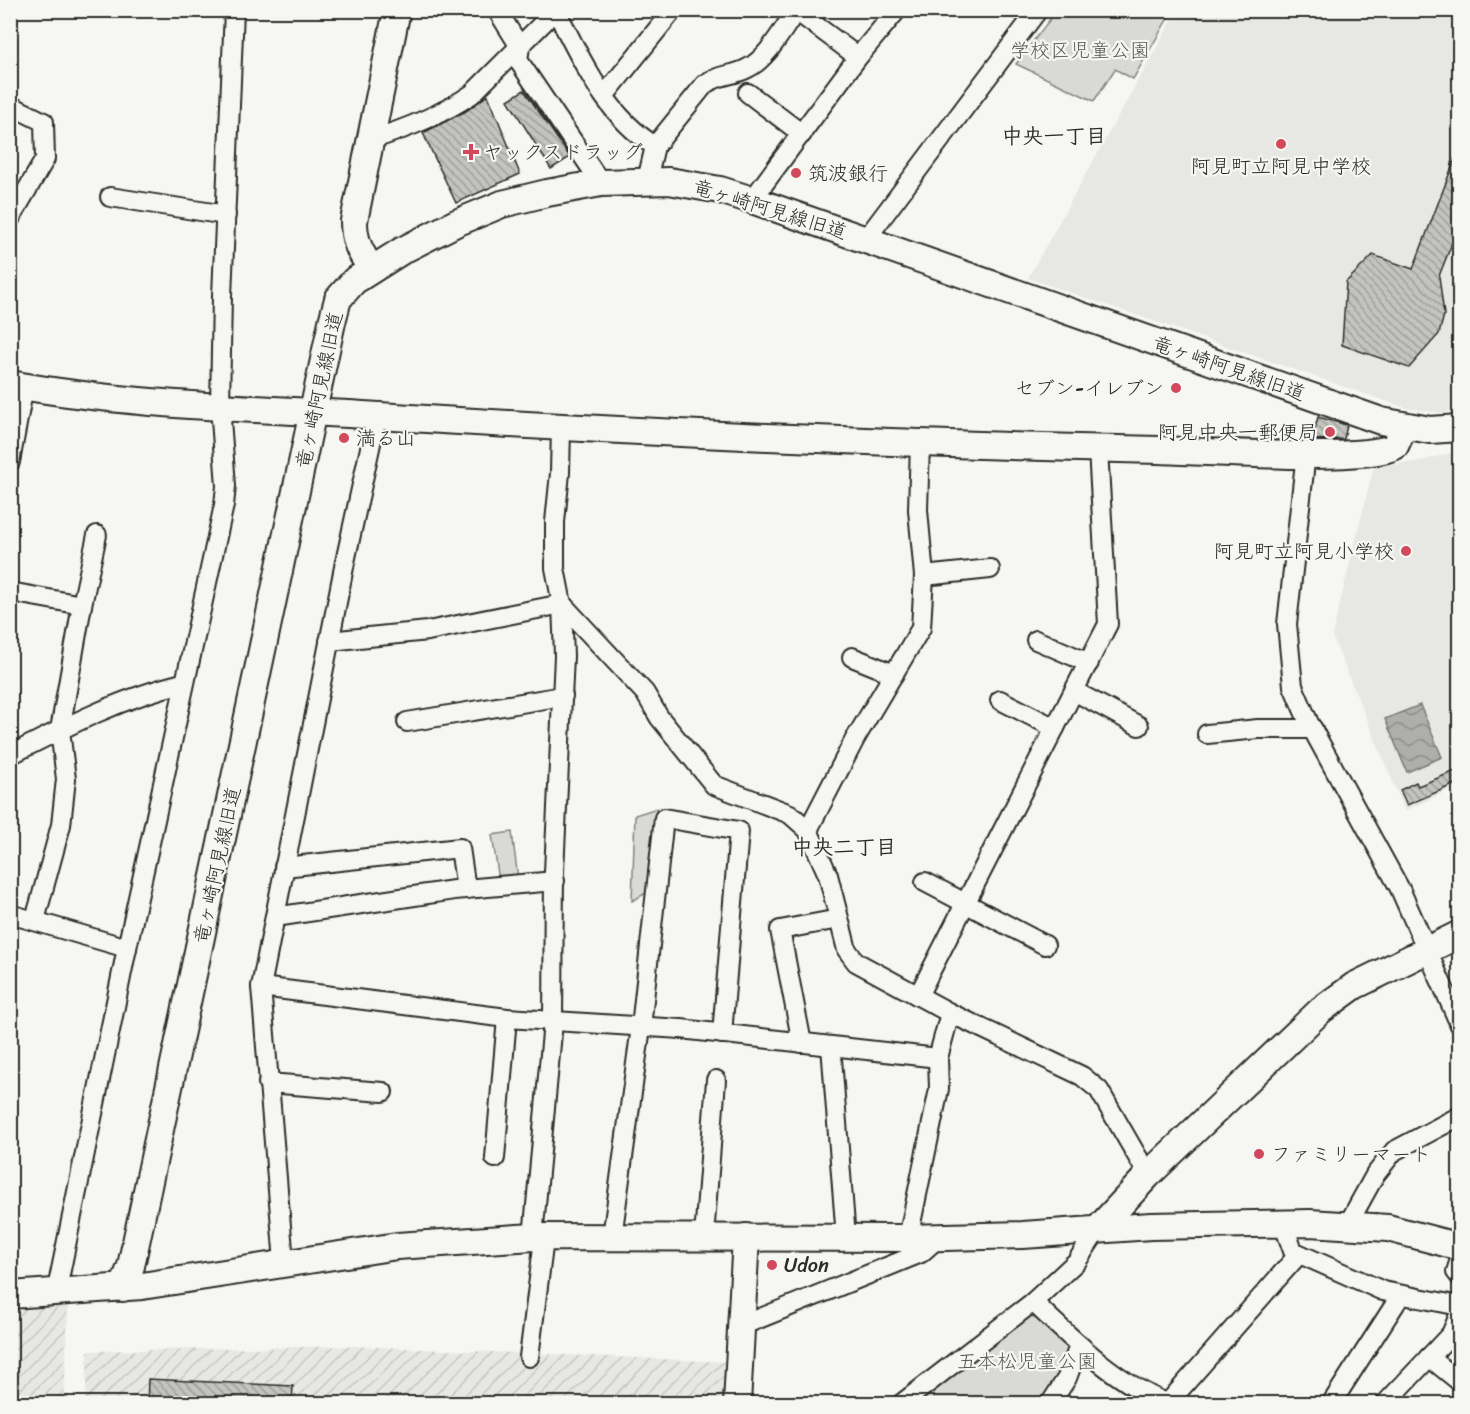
<svg xmlns="http://www.w3.org/2000/svg" width="1470" height="1414" font-family="Sriracha,'Klee One',sans-serif">
	<style>
		.built { fill: #e7e7e3 }
		.industrial { fill: url(#industrial-furrows) }
		.park { fill: #d9d9d5; stroke: #828280; stroke-width: 1.5 }
		.water { fill: url(#water-waves); stroke: #7a7a78; stroke-width: 1.5 }
		.building { fill: url(#building-back-hatch); stroke: #2b2b2b; stroke-width: 1.5 }
		.lines { fill: none; stroke-linecap: round; stroke-linejoin: round }
		.street-casing { stroke: #2b2b2b; stroke-width: 22 }
		.secondary-casing { stroke: #2b2b2b; stroke-width: 30 }
		.street { stroke: #f6f6f2; stroke-width: 18 }
		.secondary { stroke: #f6f6f2; stroke-width: 26 }
		.poi-dot { fill: #d1495b; stroke: #f6f6f2; stroke-width: 2 }
		.labels { text-anchor: middle; stroke-width: 4.5; stroke-linejoin: round; paint-order: stroke }
		.park-label { font-size: 20px; fill: #565656; stroke: #f6f6f2 }
		.poi-label { font-size: 20px; fill: #2b2b2b; stroke: #f6f6f2; text-anchor: start }
		.street-label { font-size: 20px; fill: #2b2b2b; stroke: #f6f6f2 }
		.neighbourhood-label { font-size: 21px; font-weight: bold; fill: #2b2b2b; stroke: #f6f6f2 }
	</style>
	<defs>
		<pattern id="industrial-furrows" width="10" height="10" patternUnits="userSpaceOnUse" patternTransform="scale(1.5)"><rect width="10" height="10" fill="#e7e7e3"/><path d="M-1 1l2-2M0 10L10 0M9 11l2-2" fill="none" stroke="#c6c6c3"/></pattern>
		<pattern id="water-waves" width="16" height="10" patternUnits="userSpaceOnUse" patternTransform="scale(1.5)"><rect width="16" height="10" fill="#aeaeab"/><path d="M0 5q4-4 8 0t8 0" fill="none" stroke="#8e8e8b"/></pattern>
		<pattern id="building-back-hatch" width="6" height="6" patternUnits="userSpaceOnUse" patternTransform="scale(1.5)"><rect width="6" height="6" fill="#c3c3c0"/><path d="M-1 5l2 2M0 0l6 6M5-1l2 2" fill="none" stroke="#9f9f9c"/></pattern>
	</defs>
	<rect width="100%" height="100%" fill="#f6f6f2"/>
	<filter id="ink" filterUnits="userSpaceOnUse"><feTurbulence type="fractalNoise" baseFrequency=".0167" numOctaves="2"/><feDisplacementMap in="SourceGraphic" scale="12" xChannelSelector="R" yChannelSelector="G"/><feConvolveMatrix kernelMatrix="1 2 1 2 8 2 1 2 1" color-interpolation-filters="sRGB"/></filter>
	<g filter="url(#ink)">
		<g class="built">
			<path d="M1177,11H1459V409L1444,413L1406,408L1028,278Z"/>
			<path d="M1459,451V785L1405,811L1332,636L1374,466L1416,462Z"/>
		</g>
		<g class="industrial">
			<path d="M68,1306L64,1403H11V1308Z"/>
			<path d="M353,1346L727,1362L724,1403L85,1404L88,1351Z"/>
		</g>
		<g class="park">
			<path d="M1057,10H1172V11L1133,79L1115,69L1094,101L1016,64Z"/>
			<path d="M657,808L648,892L632,901L635,815Z"/>
			<path d="M512,832L518,879L499,880L492,835Z"/>
			<path d="M1033,1302L1079,1346L1050,1403L906,1404Z"/>
		</g>
		<path class="water" d="M1420,705L1442,757L1407,772L1385,719Z"/>
		<g class="building">
			<path d="M524,90L570,157L551,169L508,100Z"/>
			<path d="M488,95L520,174L456,203L423,133L466,111Z"/>
			<path d="M1458,151L1460,223L1439,276L1444,315L1439,334L1409,368L1342,345L1346,282L1373,255L1413,269Z"/>
			<path d="M1318,417L1347,425L1344,439L1312,440Z"/>
			<path d="M1460,769V782L1407,805L1400,790L1416,782L1418,786Z"/>
			<path d="M148,1379L293,1386L292,1404H147Z"/>
		</g>
		<g class="lines">
			<g class="street-casing">
				<g id="street">
					<path d="M497,10L520,47L518,60L601,183"/>
					<path d="M556,10C581,60 607,117 655,146L647,180"/>
					<path d="M795,10L858,57"/>
					<path d="M748,93L802,134"/>
					<path d="M604,96L673,10"/>
					<path d="M10,105L44,122L45,159L10,219"/>
					<path d="M370,140C406,129 441,115 472,94L556,10"/>
					<path d="M655,146L705,84C719,74 734,76 748,68C768,58 783,29 796,11"/>
					<path d="M110,197L226,215"/>
					<path d="M752,200L858,57L897,10"/>
					<path d="M866,239L1038,10"/>
					<path d="M1306,453L1287,624L1293,686L1309,723L1400,889L1460,1025"/>
					<path d="M10,462L24,386"/>
					<path d="M924,576L990,569"/>
					<path d="M10,592L82,605L60,730L66,779L61,825L35,920"/>
					<path d="M562,604L645,693L659,717L714,785L790,814L808,830L828,875L847,950L856,962L950,1013L1082,1076L1099,1090L1148,1175"/>
					<path d="M82,605L97,535"/>
					<path d="M1036,640L1089,663"/>
					<path d="M329,641L428,631L562,604"/>
					<path d="M852,657L894,674"/>
					<path d="M1074,691L1139,726"/>
					<path d="M1000,700L1055,728"/>
					<path d="M407,722L563,696"/>
					<path d="M1207,734L1258,729H1313"/>
					<path d="M10,755C65,727 123,697 183,683"/>
					<path d="M808,830L855,739L921,628L924,576L918,510L920,442"/>
					<path d="M284,867L460,848L466,889"/>
					<path d="M925,882L1045,945"/>
					<path d="M10,914L127,948"/>
					<path d="M275,917L454,890L555,881"/>
					<path d="M261,987L345,562L377,416"/>
					<path d="M918,996L1108,624L1098,449"/>
					<path d="M802,1043L780,930L839,919"/>
					<path d="M831,1046L846,1238"/>
					<path d="M268,1083L383,1092"/>
					<path d="M495,1158L507,1018"/>
					<path d="M1283,1223L1293,1251L1383,1291L1460,1306"/>
					<path d="M1348,1224L1375,1175L1394,1151L1460,1116"/>
					<path d="M612,1237L641,1027L664,818L739,831L722,1034"/>
					<path d="M704,1237L716,1080"/>
					<path d="M908,1238L939,1089L938,1058L950,1013"/>
					<path d="M1460,1259L1456,1272L1460,1277"/>
					<path d="M284,1262L261,987L507,1018L681,1029L938,1058"/>
					<path d="M56,1294L127,948L224,505L226,486L220,406L222,296L234,10"/>
					<path d="M1033,1302C1073,1340 1116,1383 1169,1404"/>
					<path d="M741,1326L921,1253L938,1238"/>
					<path d="M529,1357L543,1247L533,1237L553,1022L554,872L564,656L562,604L555,568V522L560,473L561,427"/>
					<path d="M1429,1357L1460,1382"/>
					<path d="M1168,1403L1299,1254"/>
					<path d="M901,1404L1033,1302L1077,1261L1098,1229"/>
					<path d="M1050,1404L1067,1378L1079,1346"/>
					<path d="M1331,1404L1401,1295"/>
					<path d="M1385,1404L1451,1334L1460,1313"/>
				</g>
			</g>
			<g class="secondary-casing">
				<g id="secondary">
					<path d="M372,269C360,253 354,241 354,221L397,10"/>
					<path d="M10,384C131,406 256,408 379,416C639,433 899,444 1159,450C1202,451 1367,463 1395,446L1404,426"/>
					<path d="M1098,1229L1148,1175L1321,1010L1354,986L1460,934"/>
					<path d="M123,1288L131,1266L332,322L338,299L354,281L403,250L456,223L502,204L547,193L601,183L669,181L720,190L752,200L1381,421L1430,430L1460,428"/>
					<path d="M10,1295L142,1286L397,1246L533,1237L908,1238L1023,1235L1151,1226L1310,1223L1388,1228L1460,1247"/>
					<path d="M737,1404L746,1237"/>
				</g>
			</g>
			<use href="#street" class="street"/>
			<use href="#secondary" class="secondary"/>
		</g>
	</g>
	<g class="poi-dot">
		<circle cx="1281" cy="144" r="6"/>
		<path d="M468 143h6v6h6v6h-6v6h-6v-6h-6v-6h6z"/>
		<circle cx="796" cy="173" r="6"/>
		<circle cx="1176" cy="388" r="6"/>
		<circle cx="1330" cy="432" r="6"/>
		<circle cx="344" cy="438" r="6"/>
		<circle cx="1406" cy="551" r="6"/>
		<circle cx="1259" cy="1154" r="6"/>
		<circle cx="772" cy="1265" r="6"/>
	</g>
	<g class="labels">
		<g class="park-label">
			<text x="1080" y="57">学校区児童公園</text>
			<text x="1027" y="1368">五本松児童公園</text>
		</g>
		<g class="poi-label">
			<text x="483" y="159">ヤックスドラッグ</text>
			<text x="1281" y="173" text-anchor="middle">阿見町立阿見中学校</text>
			<text x="808" y="180">筑波銀行</text>
			<text x="1164" y="395" text-anchor="end">セブン-イレブン</text>
			<text x="1318" y="439" text-anchor="end">阿見中央一郵便局</text>
			<text x="356" y="445">満る山</text>
			<text x="1394" y="558" text-anchor="end">阿見町立阿見小学校</text>
			<text x="1271" y="1161">ファミリーマート</text>
			<text x="784" y="1272">Udon</text>
		</g>
		<g class="street-label">
			<text transform="translate(770 209) rotate(17)" y="7">竜ヶ崎阿見線旧道</text>
			<text transform="translate(1229 368) rotate(19)" y="7">竜ヶ崎阿見線旧道</text>
			<text transform="translate(319 390) rotate(-78)" y="7">竜ヶ崎阿見線旧道</text>
			<text transform="translate(217 865) rotate(-78)" y="7">竜ヶ崎阿見線旧道</text>
		</g>
		<g class="neighbourhood-label">
			<text x="1054" y="143">中央一丁目</text>
			<text x="844" y="854">中央二丁目</text>
		</g>
	</g>
	<rect width="1470" height="1414" fill="none" stroke="#f6f6f2" stroke-width="36"/>
	<rect x="18" y="18" width="1434" height="1378" fill="none" stroke="#2b2b2b" stroke-width="2" filter="url(#ink)"/>
</svg>
